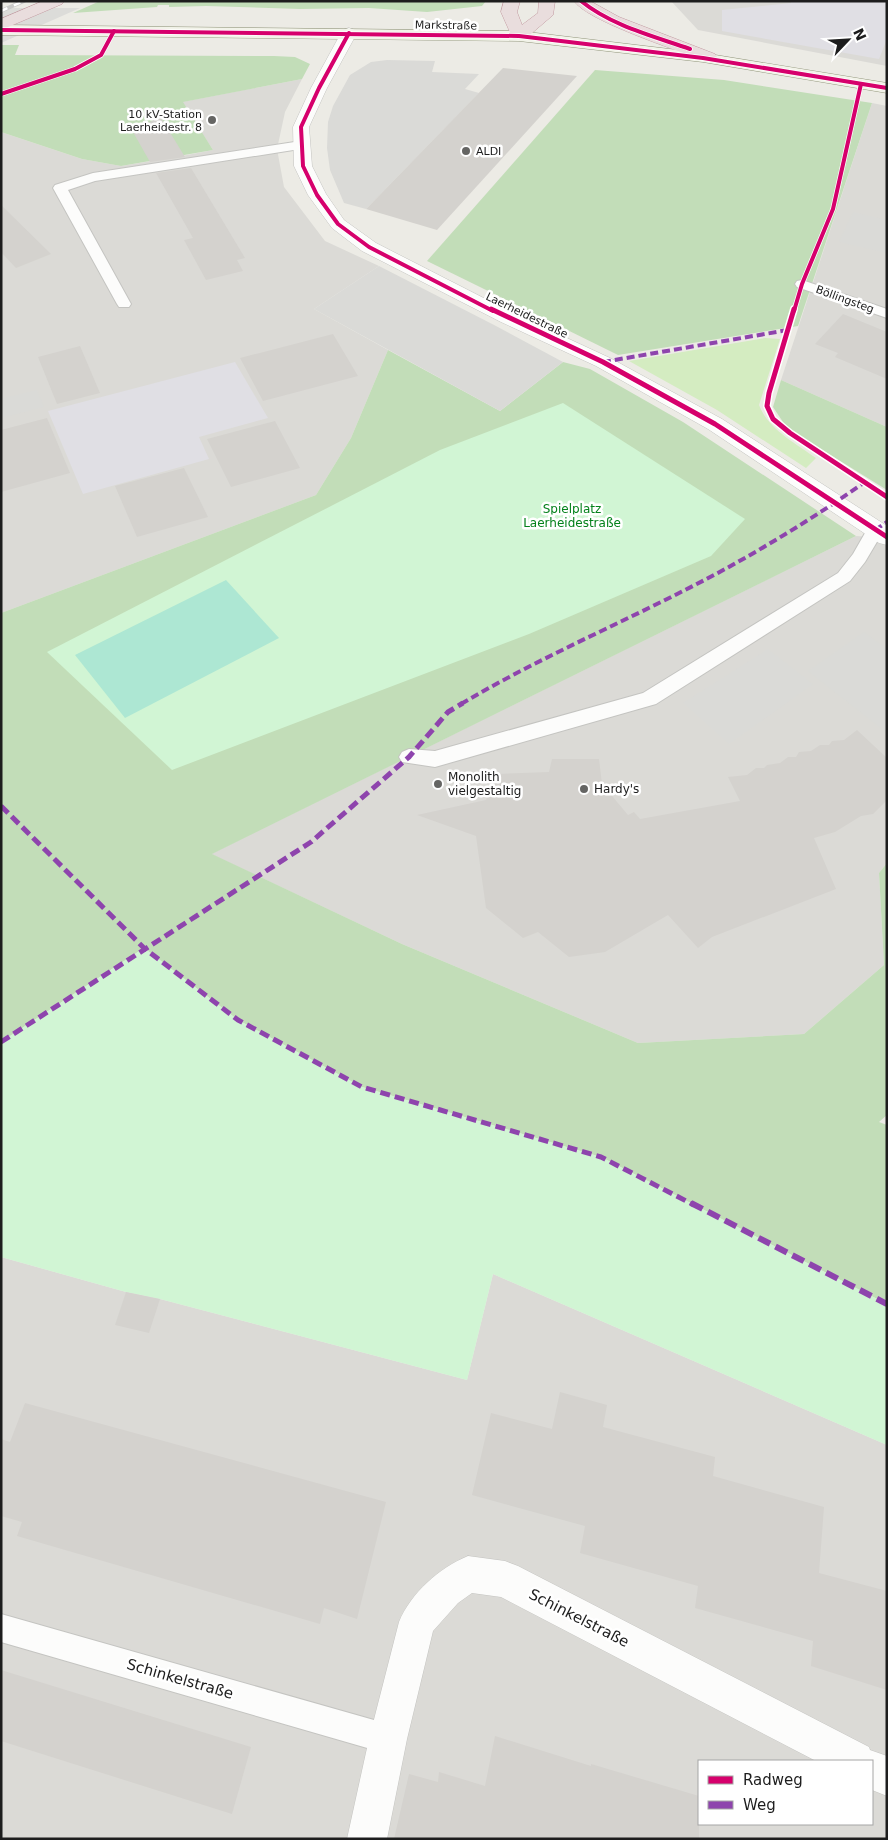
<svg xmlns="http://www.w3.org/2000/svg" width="888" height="1840" font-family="'DejaVu Sans',sans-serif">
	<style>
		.residential { fill: #dbdad6; fill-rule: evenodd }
		.grass { fill: #d4ecc1 }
		.forest { fill: #c2ddb8 }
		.park { fill: #d1f5d4 }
		.pitch { fill: #ade7d3 }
		.parking { fill: #dadad7 }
		.plaza { fill: #e0dfe4 }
		.pier { fill: #dcdcd9 }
		.building { fill: #d4d2ce }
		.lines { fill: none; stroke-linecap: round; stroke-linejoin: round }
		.lane-casing { stroke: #c4c4c1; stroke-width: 2 }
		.street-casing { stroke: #c4c4c1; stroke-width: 1 }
		.secondary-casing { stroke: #92967c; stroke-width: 1 }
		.highway-casing { stroke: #c39ba2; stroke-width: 1 }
		.lane { fill: #fcfcfb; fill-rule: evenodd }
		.street { fill: #fcfcfb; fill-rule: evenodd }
		.secondary { fill: #f2f3e9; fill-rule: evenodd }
		.highway { fill: #e9dddd; fill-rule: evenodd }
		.rail-casing { stroke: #cacac9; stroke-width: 4 }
		.rail { stroke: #fff; stroke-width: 2.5; stroke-dasharray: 7; stroke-linecap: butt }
		.quiet-far2 { stroke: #8e44ad; stroke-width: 4; stroke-dasharray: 8 4; stroke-linecap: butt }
		.quiet-far1 { stroke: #8e44ad; stroke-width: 5; stroke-dasharray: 10 5; stroke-linecap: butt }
		.quiet { stroke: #8e44ad; stroke-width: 6; stroke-dasharray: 13 6; stroke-linecap: butt }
		.cycleway-far1-casing { stroke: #fff; stroke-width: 5.5 }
		.cycleway-casing { stroke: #fff; stroke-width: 8 }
		.cycleway-far1 { stroke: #d6006c; stroke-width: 4 }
		.cycleway { stroke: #d6006c; stroke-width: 5 }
		.poi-dot { fill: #656563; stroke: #fff; stroke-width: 2 }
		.labels { text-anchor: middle; stroke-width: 5; stroke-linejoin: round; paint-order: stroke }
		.far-street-label { font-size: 11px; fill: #1d1d1d; stroke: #fff }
		.far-poi-label { font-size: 11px; fill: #1d1d1d; stroke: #fff; text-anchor: end }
		.park-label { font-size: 12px; fill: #04811b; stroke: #fff }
		.poi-label { font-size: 12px; fill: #1d1d1d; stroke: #fff; text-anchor: start }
		.near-street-label { font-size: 15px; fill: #1d1d1d; stroke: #fff }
	</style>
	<rect width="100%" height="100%" fill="#ecebe5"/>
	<g class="residential">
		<path d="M671,1H887V66L698,30Z"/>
		<path d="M302,79L285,112L277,149L284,187L325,241L379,266L314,309L388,350L351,438L316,495L1,613V132L82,159L121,166L187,155L213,150L182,102Z"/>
		<path d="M872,103L887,106V427L781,380Z"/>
		<path d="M856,536L887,538V863L879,873L884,965L804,1034L638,1043L402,944L211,854Z"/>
		<path d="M1,1257L126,1292L160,1299L467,1380L493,1274L887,1445V1839H1ZM699,1761H872V1824H699Z"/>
	</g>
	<path class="grass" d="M765,338L780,339L759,405C768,429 795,443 816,458L806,468L717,410L629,361Z"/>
	<g class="forest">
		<path d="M100,1H486L482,6L427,12L369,8L300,9L206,6L169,7V5H158L157,7L73,13Z"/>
		<path d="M2,45H19L15,55L274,56L295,57L310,64L302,79L183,102L213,150L121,166L82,159L1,132Z"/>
		<path d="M595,70L724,80L872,103L798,326L618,355L427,261Z"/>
		<path d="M388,350L500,411L563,362L590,369L683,422L856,536L212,854L402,944L638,1043L804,1034L884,965L879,873L887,863V1115L879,1122L887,1125V1304L601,1157L362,1087L238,1020L144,948L1,1042V613L316,495L351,438Z"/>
		<path d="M781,380L887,427V490L787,428L773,407Z"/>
	</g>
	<g class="park">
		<path d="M563,403L745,519L711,556L529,634L172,770L47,652L440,450Z"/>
		<path d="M144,948L238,1020L362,1087L601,1157L887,1304V1445L493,1274L467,1380L160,1299L126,1292L1,1257V1042Z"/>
	</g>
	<path class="pitch" d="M226,580L279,638L125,718L75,655Z"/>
	<g class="parking">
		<path d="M387,60L435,61L432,72L479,74L465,89L479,93L366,209L344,203L330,170L327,148L328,122L333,106L350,75L371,62Z"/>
		<path d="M853,212L887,220V253L839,242Z"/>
		<path d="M379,266L496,326L563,362L500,411L314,309Z"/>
		<path d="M37,390L44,407L1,418V399Z"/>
		<path d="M864,632L887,649V733L808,671Z"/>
		<path d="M768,649L813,684L729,744L683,703Z"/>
	</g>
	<g class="plaza">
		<path d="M791,1H887V39L879,59L722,31V10L791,3Z"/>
		<path d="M235,362L268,418L199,437L209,459L83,494L48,411Z"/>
	</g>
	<path class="pier" d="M1,8H80L1,43Z"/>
	<g class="building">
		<path d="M503,68L577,76L437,230L366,209Z"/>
		<path d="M160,116L185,157L150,162L133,132Z"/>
		<path d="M191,168L245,258L237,260L243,271L206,280L184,240L193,238L156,173Z"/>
		<path d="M1,205L51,254L16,268L1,252Z"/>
		<path d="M843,314L887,332V379L835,357L838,353L815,344Z"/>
		<path d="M333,334L358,376L263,401L240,358Z"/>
		<path d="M80,346L100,393L57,404L38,357Z"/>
		<path d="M47,418L70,473L1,492V430Z"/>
		<path d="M275,421L300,468L231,487L207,439Z"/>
		<path d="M184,468L208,517L137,537L115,486Z"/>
		<path d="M857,730L887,758V800L873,814L861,816L835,832L814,838L836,889L712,937L698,948L668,915L605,952L569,957L538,932L523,938L486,908L476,836L417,815L486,800L497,774L549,772L552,759H599L602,784L628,815L634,812L640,819L740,801L728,777L747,775L756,768H764L767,765L780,763L788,757H796L799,752L811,751L820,745H829L832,741L844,740Z"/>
		<path d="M126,1292L160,1299L149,1333L115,1325Z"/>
		<path d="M560,1392L607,1405L603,1427L715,1457L713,1476L824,1507L819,1573L887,1591V1690L811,1666L813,1641L695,1608L698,1586L580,1553L585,1526L472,1495L491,1413L552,1429Z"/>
		<path d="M25,1403L386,1502L357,1619L324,1608L320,1624L17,1536L22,1522L1,1516V1439L10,1442Z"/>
		<path d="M1,1670L251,1747L232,1814L1,1741Z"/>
		<path d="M495,1736L591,1766V1764L699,1796V1839H394L409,1774L438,1782L439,1772L485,1786Z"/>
	</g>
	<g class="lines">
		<g class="lane-casing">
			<g id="lane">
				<path d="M301,141L306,142L308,145L306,148L95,181L68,190L131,304L129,307H119L117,304L53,188L55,185L93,173Z"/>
				<path d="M802,280L887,309V318L797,287L795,284L797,281Z"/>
				<path d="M875,524L881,526L884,530L865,562L850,581L656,704L435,767L402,762L399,757L402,752L409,749L435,751L643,693L838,573L853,554L869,526Z"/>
				<path d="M1,1614L388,1724L398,1729L403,1739L398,1749L388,1754L1,1642Z"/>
			</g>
		</g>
		<g class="street-casing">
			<g id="street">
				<path d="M349,28L355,30L357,33L327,88L309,127L312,166L326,194L344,220L376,243L515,314L610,358L722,419L887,526V545L879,543L708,429L596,366L501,322L362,251L332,228L308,195L294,166L293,127L311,88L341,33L343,30Z"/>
				<path d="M468,1556L505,1561L518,1566L869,1747L870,1750L887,1756V1796L872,1790V1761H816L501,1597L472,1593L458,1603L433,1631L407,1739L387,1839H347L369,1739L399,1622C411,1593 439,1568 468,1556Z"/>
			</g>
		</g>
		<g class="secondary-casing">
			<path id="secondary" d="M1,25L519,31L703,53L887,83V93L703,62L519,41L1,35Z"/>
		</g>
		<g class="highway-casing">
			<g id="highway">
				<path d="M43,1H64L62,4L1,30V19Z"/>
				<path d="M504,1H520L517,12L522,25L538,13L539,1H555L553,15L525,39H513L501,12Z"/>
				<path d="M574,1H590L619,17L715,54L717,57L715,60H703C677,50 587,21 574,1Z"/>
			</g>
		</g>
		<use href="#lane" class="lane"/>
		<use href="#street" class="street"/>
		<use href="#secondary" class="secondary"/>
		<use href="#highway" class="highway"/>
		<g class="rail-casing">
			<path id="rail" d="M1,11L24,1"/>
		</g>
		<use href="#rail" class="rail"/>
		<g class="quiet-far2">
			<path d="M603,362L788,330"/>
			<path d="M875,530L887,522"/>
			<path d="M461,704C547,653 639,616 727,568C774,542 821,513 865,482"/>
		</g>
		<g class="quiet-far1">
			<path d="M1,806L144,948L238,1020L362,1087L601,1157L694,1205"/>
			<path d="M1,1042L311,842L409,757L448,712L463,703"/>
		</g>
		<path class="quiet" d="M691,1203L887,1304"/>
		<g class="cycleway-far1-casing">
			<g id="cycleway-far1">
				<path d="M581,1C612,26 653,36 690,49"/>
				<path d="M1,30L519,36L703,58L887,88"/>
				<path d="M349,33L319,88L301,127L303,166L317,195L338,224L369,247L493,311"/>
				<path d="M1,94L75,69L101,55L114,31"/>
				<path d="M794,311L802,284L833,209L861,84"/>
			</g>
		</g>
		<g class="cycleway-casing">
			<g id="cycleway">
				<path d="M491,309L603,362L715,424L887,537"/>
				<path d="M794,309L769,393L767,406L773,419L790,433L887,497"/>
			</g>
		</g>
		<use href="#cycleway-far1" class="cycleway-far1"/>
		<use href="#cycleway" class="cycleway"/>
	</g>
	<g class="poi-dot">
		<circle cx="212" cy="120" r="5"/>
		<circle cx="466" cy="151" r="5"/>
		<circle cx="438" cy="784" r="5"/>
		<circle cx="584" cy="789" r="5"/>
	</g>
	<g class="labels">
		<g class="far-street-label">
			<text transform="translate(446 25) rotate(1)" y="4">Markstraße</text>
			<text transform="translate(845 299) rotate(20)" y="4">Böllingsteg</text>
			<text transform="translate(527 315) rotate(26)" y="4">Laerheidestraße</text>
		</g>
		<g class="far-poi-label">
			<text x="202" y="118">10 kV-Station<tspan x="202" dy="13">Laerheidestr. 8</tspan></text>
			<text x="476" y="155" text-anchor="start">ALDI</text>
		</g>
		<g class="park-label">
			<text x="572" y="513">Spielplatz<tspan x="572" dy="14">Laerheidestraße</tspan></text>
		</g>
		<g class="poi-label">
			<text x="448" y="781">Monolith<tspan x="448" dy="14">vielgestaltig</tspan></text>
			<text x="594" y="793">Hardy's</text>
		</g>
		<g class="near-street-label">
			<text transform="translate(579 1618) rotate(27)" y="5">Schinkelstraße</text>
			<text transform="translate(180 1679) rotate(16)" y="5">Schinkelstraße</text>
		</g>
	</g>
	<rect width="888" height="1840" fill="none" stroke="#1d1d1d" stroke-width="5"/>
	<rect x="698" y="1760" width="175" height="65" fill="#ffffff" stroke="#a5a5a5"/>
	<rect x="708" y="1776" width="25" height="8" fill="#d6006c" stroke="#a5a5a5"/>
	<text x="743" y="1785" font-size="15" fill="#1d1d1d">Radweg</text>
	<rect x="708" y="1801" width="25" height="8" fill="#8e44ad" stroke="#a5a5a5"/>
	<text x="743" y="1810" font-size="15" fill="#1d1d1d">Weg</text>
	<g transform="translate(848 40) rotate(65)" stroke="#ffffff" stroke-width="4" paint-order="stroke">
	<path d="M0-4L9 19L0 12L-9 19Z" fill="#1d1d1d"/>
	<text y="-8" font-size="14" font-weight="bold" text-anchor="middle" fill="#1d1d1d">N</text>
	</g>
</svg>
